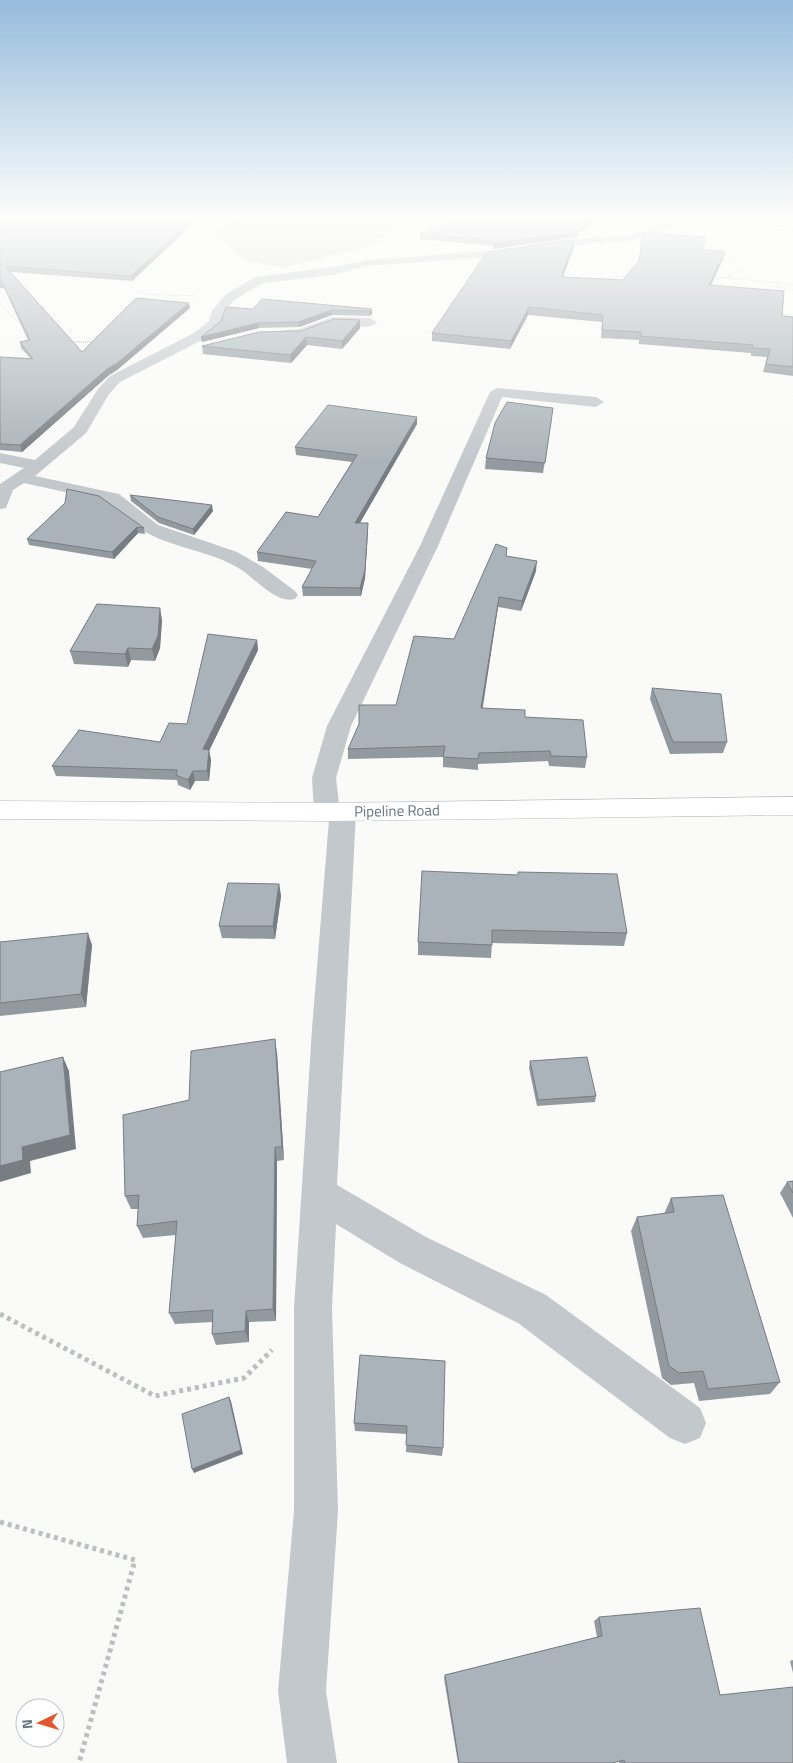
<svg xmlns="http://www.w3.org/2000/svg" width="793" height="1763" font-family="'Titillium Web',sans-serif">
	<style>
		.green { fill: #dadfd7 }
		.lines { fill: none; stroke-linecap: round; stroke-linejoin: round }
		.secondary-casing { stroke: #b3babf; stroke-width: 1 }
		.path-far2 { stroke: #bbbfc2; stroke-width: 1; stroke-dasharray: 1 1; stroke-linecap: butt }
		.path-far1 { stroke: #bbbfc2; stroke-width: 2; stroke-dasharray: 1 1; stroke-linecap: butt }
		.path { stroke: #bbbfc2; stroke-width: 5; stroke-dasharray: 4 4; stroke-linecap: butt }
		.street { fill: #c3c8cc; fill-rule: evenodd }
		.secondary { fill: #fff; fill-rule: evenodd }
		.wall { fill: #929a9f }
		.shaded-wall { fill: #777d82 }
		.building { fill: #aab3b9; stroke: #777d82 }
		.labels { text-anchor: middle; stroke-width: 5; stroke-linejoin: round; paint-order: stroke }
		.street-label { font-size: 15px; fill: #657683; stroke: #fff }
	</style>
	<rect width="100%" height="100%" fill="#fafaf8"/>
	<path class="green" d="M248,217H393L402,219L373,245L283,268L244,260L211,231Z"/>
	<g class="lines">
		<g class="secondary-casing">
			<path id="secondary" d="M793,797V815L327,821L0,819V801L327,803Z"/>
		</g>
		<g class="path-far2">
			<path d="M704,223L793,231"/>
			<path d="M702,242L725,253L743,271L728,276"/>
			<path d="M712,278H732L793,285"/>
			<path d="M598,279L629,276"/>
			<path d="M565,281V276L571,267"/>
			<path d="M774,286L793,290"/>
			<path d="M137,291L146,294L197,296"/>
			<path d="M0,303L13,318L24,324"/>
		</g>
		<path class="path-far1" d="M71,342H95"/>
		<g class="path">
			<path d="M0,1314L155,1396L244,1378L272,1350"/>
			<path d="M0,1522L135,1560L79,1763"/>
		</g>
		<g class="street">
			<path d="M674,217H684V220L676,227L629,241L551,247L512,255L367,266L333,275L263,283L234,300L224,312L220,325L204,339L120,382L109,394L86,433L35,476L119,494L158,525L237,552L263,567L295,591L298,595L295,599C276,604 256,579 240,569C211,551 177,549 147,533C130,524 119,507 101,500L24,483L13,490L6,508L0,509V484L24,468L0,463V453L35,460L74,427L98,389L110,376L194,333L209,321L212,311L226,294L256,277L333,267L367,260L512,249L551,241L628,235L668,223Z"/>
			<path d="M333,317L370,318L377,322C368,332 346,323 334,325C320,328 294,347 281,333L283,330L299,329Z"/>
			<path d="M497,388L596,397L604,402L596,407L502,397L438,546L351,726L336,778L339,804L352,806L356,812L337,1185L426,1237L546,1295L700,1408L706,1423L700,1438L685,1444L670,1438L518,1323L400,1263L336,1224L332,1309L338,1511L326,1691L337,1763H287L278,1691L294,1511V1309L312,1029L329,820L318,818L314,812L312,778L327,726L420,546L490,392Z"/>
		</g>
		<use href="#secondary" class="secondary"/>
	</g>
	<g class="wall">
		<path d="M0,217H200L132,281L10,272L82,352L190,308L117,370L109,375L22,452L0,450V357L30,358L21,348L20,342L28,340L4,288H0Z"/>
		<path d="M424,217H599L579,233L577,237L493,249L494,246L420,239V233L457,220Z"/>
		<path d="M616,217H654L653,220Z"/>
		<path d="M574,240V247L563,277L623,280L703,249L725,252L723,259L711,285L782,316L793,317V376L763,372L767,357L751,356V353L639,344V340L601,338L602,322L528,315L510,349L432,341V333Z"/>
		<path d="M253,309H372V314L370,316L332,315L299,327L259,328L202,342L201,337Z"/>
		<path d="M360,328L342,349L307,345L291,363L203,354L202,346L301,331Z"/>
		<path d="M417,417V424L360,523L368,532L365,578L361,596H303L302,587L312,569L258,561L257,552L318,517L352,462L296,455L295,447Z"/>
		<path d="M552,418L543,473L485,469L486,458Z"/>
		<path d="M130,495L213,511L194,535L159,523L131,501Z"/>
		<path d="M65,503L144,528L145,534L138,533L114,559L29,545L27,539Z"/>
		<path d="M506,556L536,571L521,611L498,607L482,708L525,717L587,757L585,768L549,766L548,761L478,764V770L443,767V757L348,759V749L359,724L396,705L454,639Z"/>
		<path d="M162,620L160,648L155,661L131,660L128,667L74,664L70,651Z"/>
		<path d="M257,640L258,650L209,751L211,760L209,781H195L190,790L178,785L177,780L56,776L52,766L160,742L187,724Z"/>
		<path d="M652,688L727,742L723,753L670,754L650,699Z"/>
		<path d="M518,872L627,933L624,946L492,943L491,958L418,955V942L518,875Z"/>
		<path d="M279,884L281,896L275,939L222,938L219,926Z"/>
		<path d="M0,942L92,945L86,1007L0,1016Z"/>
		<path d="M277,1053L284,1160L277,1161L276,1321L249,1322V1342L216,1345L212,1334L213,1322L175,1324L169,1313L176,1235L143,1238L137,1226L138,1209H131L125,1196L189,1100Z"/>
		<path d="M530,1061L596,1096L595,1102L537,1106L529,1068Z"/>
		<path d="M793,1181V1218L780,1193L787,1182Z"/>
		<path d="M671,1198L780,1382L770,1394L699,1401L694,1383L671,1385L662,1378L631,1231L637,1217L664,1214Z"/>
		<path d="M360,1355L443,1448L442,1456L406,1452L407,1434L355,1431L354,1423Z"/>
		<path d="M599,1617L720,1695L793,1763H619V1761L612,1763H458L444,1678L445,1675L597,1637L594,1621Z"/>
		<path d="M793,1660V1673L790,1661Z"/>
	</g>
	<g class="shaded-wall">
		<path d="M194,217H200L132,281L131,276Z"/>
		<path d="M593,217H599L579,233L577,237L493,249L494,243L579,228Z"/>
		<path d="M574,240V247L560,284L561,277Z"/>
		<path d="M725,252L723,259L707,293L709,285Z"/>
		<path d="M189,303L190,308L117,370L109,375L22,452L20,445L107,369Z"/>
		<path d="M529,307L528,315L510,349L511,341Z"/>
		<path d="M372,309V314L370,316V311Z"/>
		<path d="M332,310V315L299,327L298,322Z"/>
		<path d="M360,320V328L342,349V341Z"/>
		<path d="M258,323L259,328L202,342L201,337Z"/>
		<path d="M306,337L307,345L291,363L290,355Z"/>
		<path d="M417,417V424L355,531V523Z"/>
		<path d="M212,505L213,511L194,535L193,529Z"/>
		<path d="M368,523L365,578L361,596L360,588Z"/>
		<path d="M137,527L138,533L114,559L112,552Z"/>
		<path d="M537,561L536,571L521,611L522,601Z"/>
		<path d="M499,597L498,607L481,719V708Z"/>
		<path d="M160,608L162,620L160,648L155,661L152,649Z"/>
		<path d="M257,640L258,650L209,751L211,760L209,781L203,749Z"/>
		<path d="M128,648L131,660L128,667L125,654Z"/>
		<path d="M193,771L195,781L190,790L188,780Z"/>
		<path d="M279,884L281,896L275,939L273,926Z"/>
		<path d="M88,933L92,945L86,1007L81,994Z"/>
		<path d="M275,1039L277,1053L284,1160L282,1147Z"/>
		<path d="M63,1057L69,1071L76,1149L30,1161L31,1173L0,1182V1166Z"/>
		<path d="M275,1147L277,1161L276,1321L273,1309Z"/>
		<path d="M246,1311L249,1322V1342L245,1331Z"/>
		<path d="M229,1397L231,1401L243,1454L194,1473L192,1469Z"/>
	</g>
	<g class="building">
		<path d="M0,217H194L131,276L5,266L82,352L136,298L189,303L116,364L107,369L20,445L0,444V357L33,359L20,342L30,340L2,282H0Z"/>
		<path d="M464,217H593L579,228L578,232L494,243L495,241L420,233Z"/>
		<path d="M643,233L705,237L703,249L725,252L709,285L784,291L782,316L793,317V367L766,364L770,349L753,348V345L640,336L641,332L602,330L603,315L529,307L511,341L432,333L487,252L574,240L561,277L623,280L639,261Z"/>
		<path d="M262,299L372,309L370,311L332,310L298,322L258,323L201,337L221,321L226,307L253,309Z"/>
		<path d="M334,319L360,320L342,341L306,337L290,355L202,346L259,332L301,331Z"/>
		<path d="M507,402L553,408L545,463L486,458L495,423Z"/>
		<path d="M328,405L417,417L355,523H368L365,570L360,588L302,587L316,561L257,552L286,512L318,517L357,455L295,447Z"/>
		<path d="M67,489L99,496L144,528L137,527L112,552L27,539L65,503Z"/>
		<path d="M130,495L163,499L212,505L193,529L158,517Z"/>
		<path d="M496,544L507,548L506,556L537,561L522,601L499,597L481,708L525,710V717L583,720L587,757L551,756L550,751L479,753L478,759L443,757L445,746L348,749L359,724V705H396L414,636L454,639Z"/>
		<path d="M97,604L160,608L158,636L152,649L128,648L125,654L70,651Z"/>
		<path d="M208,634L257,640L203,749L209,750L207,771H193L188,780L176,775L177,770L52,766L79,730L160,742L169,723L187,724Z"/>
		<path d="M652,688L721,694L727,742H673Z"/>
		<path d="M422,871L518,875V872L617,874L627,933L492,930V945L418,942Z"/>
		<path d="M228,883L279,884L273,926H219Z"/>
		<path d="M88,933L81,994L0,1003V942Z"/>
		<path d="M275,1039L282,1147H275L273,1309L246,1311L245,1331L212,1334L213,1310L169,1313L177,1221L137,1226L139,1195L125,1196L123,1115L189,1100L191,1051Z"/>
		<path d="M63,1057L70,1135L22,1147L23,1160L0,1166V1072Z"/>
		<path d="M587,1057L596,1096L538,1100L530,1061Z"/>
		<path d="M793,1181V1193L787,1182Z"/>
		<path d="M723,1195L780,1382L708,1389L703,1371L679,1373L669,1366L637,1217L674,1212L671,1198Z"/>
		<path d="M360,1355L445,1361L443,1448L406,1445L407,1426L354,1423Z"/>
		<path d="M229,1397L241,1450L192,1469L182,1414Z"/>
		<path d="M700,1608L720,1695L793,1687V1763H625L624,1760L612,1763H459L445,1675L602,1636L599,1617Z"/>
	</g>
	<linearGradient id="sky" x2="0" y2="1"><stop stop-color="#96bcdc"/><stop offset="0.47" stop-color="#fdfdfc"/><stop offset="1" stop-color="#fdfdfc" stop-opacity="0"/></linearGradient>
	<rect width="793" height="464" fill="url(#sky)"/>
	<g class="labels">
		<g class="street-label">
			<text transform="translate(397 811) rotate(-1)" y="5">Pipeline Road</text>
		</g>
	</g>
	<g transform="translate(40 1723) rotate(265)"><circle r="24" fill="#ffffff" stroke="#c1c8cd"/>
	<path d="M0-4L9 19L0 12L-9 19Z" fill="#e4572e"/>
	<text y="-8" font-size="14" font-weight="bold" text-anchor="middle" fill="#657683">N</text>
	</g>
</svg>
